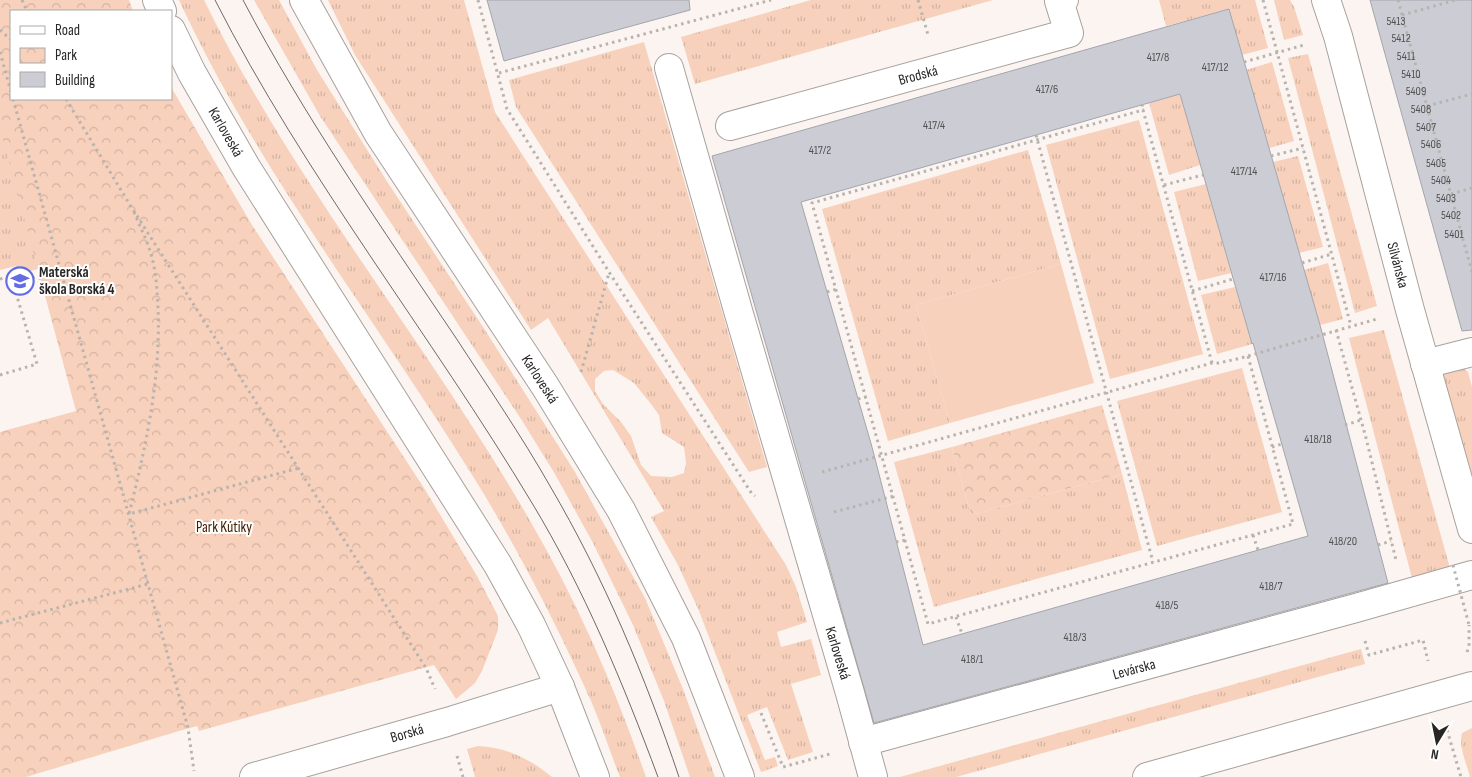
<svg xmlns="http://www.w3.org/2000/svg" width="1472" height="777" font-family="'Sofia Sans Condensed',sans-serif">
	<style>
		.grass { fill: url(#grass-tufts); fill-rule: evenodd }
		.park { fill: url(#park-crowns) }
		.pitch { fill: #f7d1bc }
		.building { fill: #cccdd4; stroke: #a4a5ac; fill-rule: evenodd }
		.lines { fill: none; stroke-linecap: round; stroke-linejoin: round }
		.minor-casing { stroke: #a8a19d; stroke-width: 30 }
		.major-casing { stroke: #a8a19d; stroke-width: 30 }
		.path { stroke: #b8b3af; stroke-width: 3; stroke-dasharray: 2.5 4; stroke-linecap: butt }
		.minor { stroke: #fff; stroke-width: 28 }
		.major { stroke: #fff; stroke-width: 28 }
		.tram { stroke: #6e6a68; stroke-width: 1 }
		.path-bridge { stroke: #b8b3af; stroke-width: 3; stroke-dasharray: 2.5 4; stroke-linecap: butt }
		.labels { text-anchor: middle; stroke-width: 4; stroke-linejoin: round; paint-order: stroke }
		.number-label { font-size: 12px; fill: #525051 }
		.street-label { font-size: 15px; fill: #292725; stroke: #fff }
		.poi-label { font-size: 15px; font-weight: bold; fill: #292725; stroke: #fff; text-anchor: start }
		.park-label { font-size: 15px; fill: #462005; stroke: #fff }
	</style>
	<defs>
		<pattern id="grass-tufts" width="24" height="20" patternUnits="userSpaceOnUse" patternTransform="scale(1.25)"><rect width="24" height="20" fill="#f7d1bc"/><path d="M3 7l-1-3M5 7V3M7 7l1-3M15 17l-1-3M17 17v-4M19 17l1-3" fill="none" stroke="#d4b3a1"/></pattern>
		<pattern id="park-crowns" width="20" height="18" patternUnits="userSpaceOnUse" patternTransform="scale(1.25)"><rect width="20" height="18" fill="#f7d1bc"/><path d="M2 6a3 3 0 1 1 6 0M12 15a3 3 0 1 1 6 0" fill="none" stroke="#d4b3a1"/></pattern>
	</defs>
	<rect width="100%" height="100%" fill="#fbf4f0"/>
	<g class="grass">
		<path d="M179,0H204C294,184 427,342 529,519C577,601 615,688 646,777H620C610,752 602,726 591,701C558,627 517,547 474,478C376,319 258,171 179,0Z"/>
		<path d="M254,0H279L317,70L388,183L483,327L575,472L645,598L683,689L715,777H690L664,701L633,625L593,543L555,474L521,419L320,116Z"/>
		<path d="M328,0H464L495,112L786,565L796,587L807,622L777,632L781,647L811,639L821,675L791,684L813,752L788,760L767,707L747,715L765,760L775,757L778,766L761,772L699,611L678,565L651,517L664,511L548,318L531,330L355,55ZM613,370L634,383L651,404L659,415L662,433L684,447L686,463L684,473L672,477L651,476L641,465L631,436L621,422L603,404L595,391V379L604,371Z"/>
		<path d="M811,0H993L695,84L681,37Z"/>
		<path d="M1159,0H1255L1268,48L1242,55L1229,9L1166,26Z"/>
		<path d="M1274,0H1290L1294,7L1303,35L1284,40Z"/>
		<path d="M644,42L767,467L749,472L516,107L509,80Z"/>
		<path d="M1308,54L1377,306L1355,313L1288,58Z"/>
		<path d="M1272,62L1294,141L1269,148L1246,70Z"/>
		<path d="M0,85L38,269L19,274L16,266L0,270Z"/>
		<path d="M1180,94L1200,165L1169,175L1149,103Z"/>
		<path d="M1139,120L1203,354L1110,379L1046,145Z"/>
		<path d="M1028,150L1061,264L916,305L950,423L888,441L822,209Z"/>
		<path d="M1298,156L1323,247L1299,253L1273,162Z"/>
		<path d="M1206,184L1231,273L1198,281L1174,192Z"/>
		<path d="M1328,263L1343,319L1320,325L1304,270Z"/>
		<path d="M1235,287L1252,344L1217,354L1201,295Z"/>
		<path d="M1384,330L1451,572L1413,582L1349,338Z"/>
		<path d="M1242,368L1282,512L1157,546L1117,401Z"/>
		<path d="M1463,368L1468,372L1472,387V488L1438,373Z"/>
		<path d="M952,447L971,515L1122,474L1142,550L934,607L894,462Z"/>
		<path d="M1361,649L1365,664L956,777H900Z"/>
		<path d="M1472,728V777H1470C1467,764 1458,746 1462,733Z"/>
		<path d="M478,746C506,747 530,759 552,777H475L467,749Z"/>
	</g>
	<g class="park">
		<path d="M0,0H129L133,11H11V99H171V87L252,225L424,488L477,576L498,616V630L482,671L475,683L456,699L434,665L199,731L197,726L179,731L26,777H0V432L76,411L0,128Z"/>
		<path d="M1102,405L1122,474L971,515L952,447Z"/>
	</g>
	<path class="pitch" d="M1061,264L1094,383L950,423L916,305Z"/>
	<g class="building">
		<path d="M487,0H689L690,10L504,61Z"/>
		<path d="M1370,0H1472V330L1462,331Z"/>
		<path d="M1229,9L1320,325L1388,583L874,723L712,156ZM1180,94L1252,344L1253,343L1308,536L923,645L872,447L801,202Z"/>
	</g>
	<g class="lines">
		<g class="minor-casing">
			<g id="minor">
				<path d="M1326,0L1338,36L1410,310L1472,529"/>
				<path d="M669,68L739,314L850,693L873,777"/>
				<path d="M730,126L1069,33L1059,1L1064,0"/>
				<path d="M1425,364L1472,352"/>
				<path d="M863,742L1356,608L1472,575"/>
				<path d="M254,777L447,722L560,687"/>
				<path d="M1147,777L1472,686"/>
			</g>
		</g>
		<g class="major-casing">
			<g id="major">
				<path d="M157,0L162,11"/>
				<path d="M304,0L378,133L545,386L621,510L686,638L740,777"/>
				<path d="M171,30L192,73L246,167L498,565L531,625L560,687L595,777"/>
			</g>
		</g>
		<g class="path">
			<path d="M22,0L27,11"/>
			<path d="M478,0L507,109L609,272L752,494L755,496"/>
			<path d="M918,0L928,35"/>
			<path d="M1263,0L1351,326"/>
			<path d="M1398,0L1472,272"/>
			<path d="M1402,15L1456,0"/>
			<path d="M0,30L11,40"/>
			<path d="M0,52L11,92"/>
			<path d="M1244,62L1304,45"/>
			<path d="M499,73L771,0"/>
			<path d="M13,99L188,728L194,771"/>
			<path d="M66,99L130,205L426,668L435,689"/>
			<path d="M1142,104L1143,110"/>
			<path d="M1427,106L1472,94"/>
			<path d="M1036,135L1153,562"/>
			<path d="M1271,156L1303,148"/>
			<path d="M1164,185L1203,175"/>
			<path d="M1451,194L1472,188"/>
			<path d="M134,212C139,225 146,238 150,251C156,269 157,289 158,308C161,378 146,446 129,514L299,468"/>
			<path d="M1302,263L1332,254"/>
			<path d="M0,279L11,276L40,278L61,273"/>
			<path d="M1192,291L1233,279"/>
			<path d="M827,292L837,289"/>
			<path d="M1336,330L1366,438L1396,560"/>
			<path d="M1212,363L1143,110L812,203L928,624L1293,524L1248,356"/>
			<path d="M581,372L609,273"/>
			<path d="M0,375L37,364L11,276"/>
			<path d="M858,399L866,397"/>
			<path d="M1345,425L1361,420"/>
			<path d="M1272,447L1282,444"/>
			<path d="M822,472L1212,363H1219L1241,358L1377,319"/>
			<path d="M834,512L894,496"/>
			<path d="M1253,535L1258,550"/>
			<path d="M896,542L906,540"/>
			<path d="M1378,545L1391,541"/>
			<path d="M956,617L962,634"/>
			<path d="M0,623L148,584"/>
			<path d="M1365,641L1369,655L1423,640L1428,661"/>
			<path d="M1467,652L1469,646V625"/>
			<path d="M761,713L783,767L830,754"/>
			<path d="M1447,730L1461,777"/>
			<path d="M457,756L463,777"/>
		</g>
		<use href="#minor" class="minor"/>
		<use href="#major" class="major"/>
		<g class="tram">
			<path d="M215,0C305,177 430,333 532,503C584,589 623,683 658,777"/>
			<path d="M243,0C305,118 382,228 456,338C488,387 521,435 550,486C604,578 645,676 679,777"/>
		</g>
		<path class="path-bridge" d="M1453,565L1469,625"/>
	</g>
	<defs>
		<g id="school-ring" transform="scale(1.4375)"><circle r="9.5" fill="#fff" stroke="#646ce4" stroke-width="1.5"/><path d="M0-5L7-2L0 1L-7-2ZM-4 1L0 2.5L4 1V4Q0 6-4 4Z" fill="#646ce4"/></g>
	</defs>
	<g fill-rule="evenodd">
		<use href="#school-ring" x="20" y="281"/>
	</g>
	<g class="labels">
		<g class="number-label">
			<text x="1396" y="25">5413</text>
			<text x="1401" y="42">5412</text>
			<text x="1406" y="60">5411</text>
			<text x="1158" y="61">417/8</text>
			<text x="1215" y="71">417/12</text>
			<text x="1411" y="78">5410</text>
			<text x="1047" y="93">417/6</text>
			<text x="1416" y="95">5409</text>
			<text x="1421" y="113">5408</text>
			<text x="934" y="129">417/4</text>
			<text x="1426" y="131">5407</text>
			<text x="1431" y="148">5406</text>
			<text x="820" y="154">417/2</text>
			<text x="1436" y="167">5405</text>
			<text x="1244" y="175">417/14</text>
			<text x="1441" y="184">5404</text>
			<text x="1446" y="202">5403</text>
			<text x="1451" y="219">5402</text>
			<text x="1454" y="238">5401</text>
			<text x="1273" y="281">417/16</text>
			<text x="1318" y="443">418/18</text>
			<text x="1343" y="545">418/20</text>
			<text x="1271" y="590">418/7</text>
			<text x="1167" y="609">418/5</text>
			<text x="1075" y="641">418/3</text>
			<text x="972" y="663">418/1</text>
		</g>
		<g class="street-label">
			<text transform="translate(918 75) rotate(-15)" y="5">Brodská</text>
			<text transform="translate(226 132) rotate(60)" y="5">Karloveská</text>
			<text transform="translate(1398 265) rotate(75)" y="5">Silvánska</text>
			<text transform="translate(540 379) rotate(57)" y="5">Karloveská</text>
			<text transform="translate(838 653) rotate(73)" y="5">Karloveská</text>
			<text transform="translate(1134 669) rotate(-15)" y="5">Levárska</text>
			<text transform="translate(407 733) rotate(-16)" y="5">Borská</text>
		</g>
		<g class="poi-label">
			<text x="39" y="277">Materská<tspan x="39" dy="17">škola Borská 4</tspan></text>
		</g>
		<g class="park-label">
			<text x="224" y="532">Park Kútiky</text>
		</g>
	</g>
	<rect x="10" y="10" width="162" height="90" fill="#ffffff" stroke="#a9a9a8"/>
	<rect x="20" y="26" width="25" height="8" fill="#ffffff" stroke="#a9a9a8"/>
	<text x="55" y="35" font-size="15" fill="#292725">Road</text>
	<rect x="20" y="48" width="25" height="15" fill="url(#park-crowns)" stroke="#a9a9a8"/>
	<text x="55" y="60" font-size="15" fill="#292725">Park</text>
	<rect x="20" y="72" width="25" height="15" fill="#cccdd4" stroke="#a9a9a8"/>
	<text x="55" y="85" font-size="15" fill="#292725">Building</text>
	<g transform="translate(1437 742) rotate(190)" stroke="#ffffff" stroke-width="4" paint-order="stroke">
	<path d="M0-4L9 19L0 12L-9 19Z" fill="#292725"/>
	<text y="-8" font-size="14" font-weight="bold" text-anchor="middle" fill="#292725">N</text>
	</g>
</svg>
